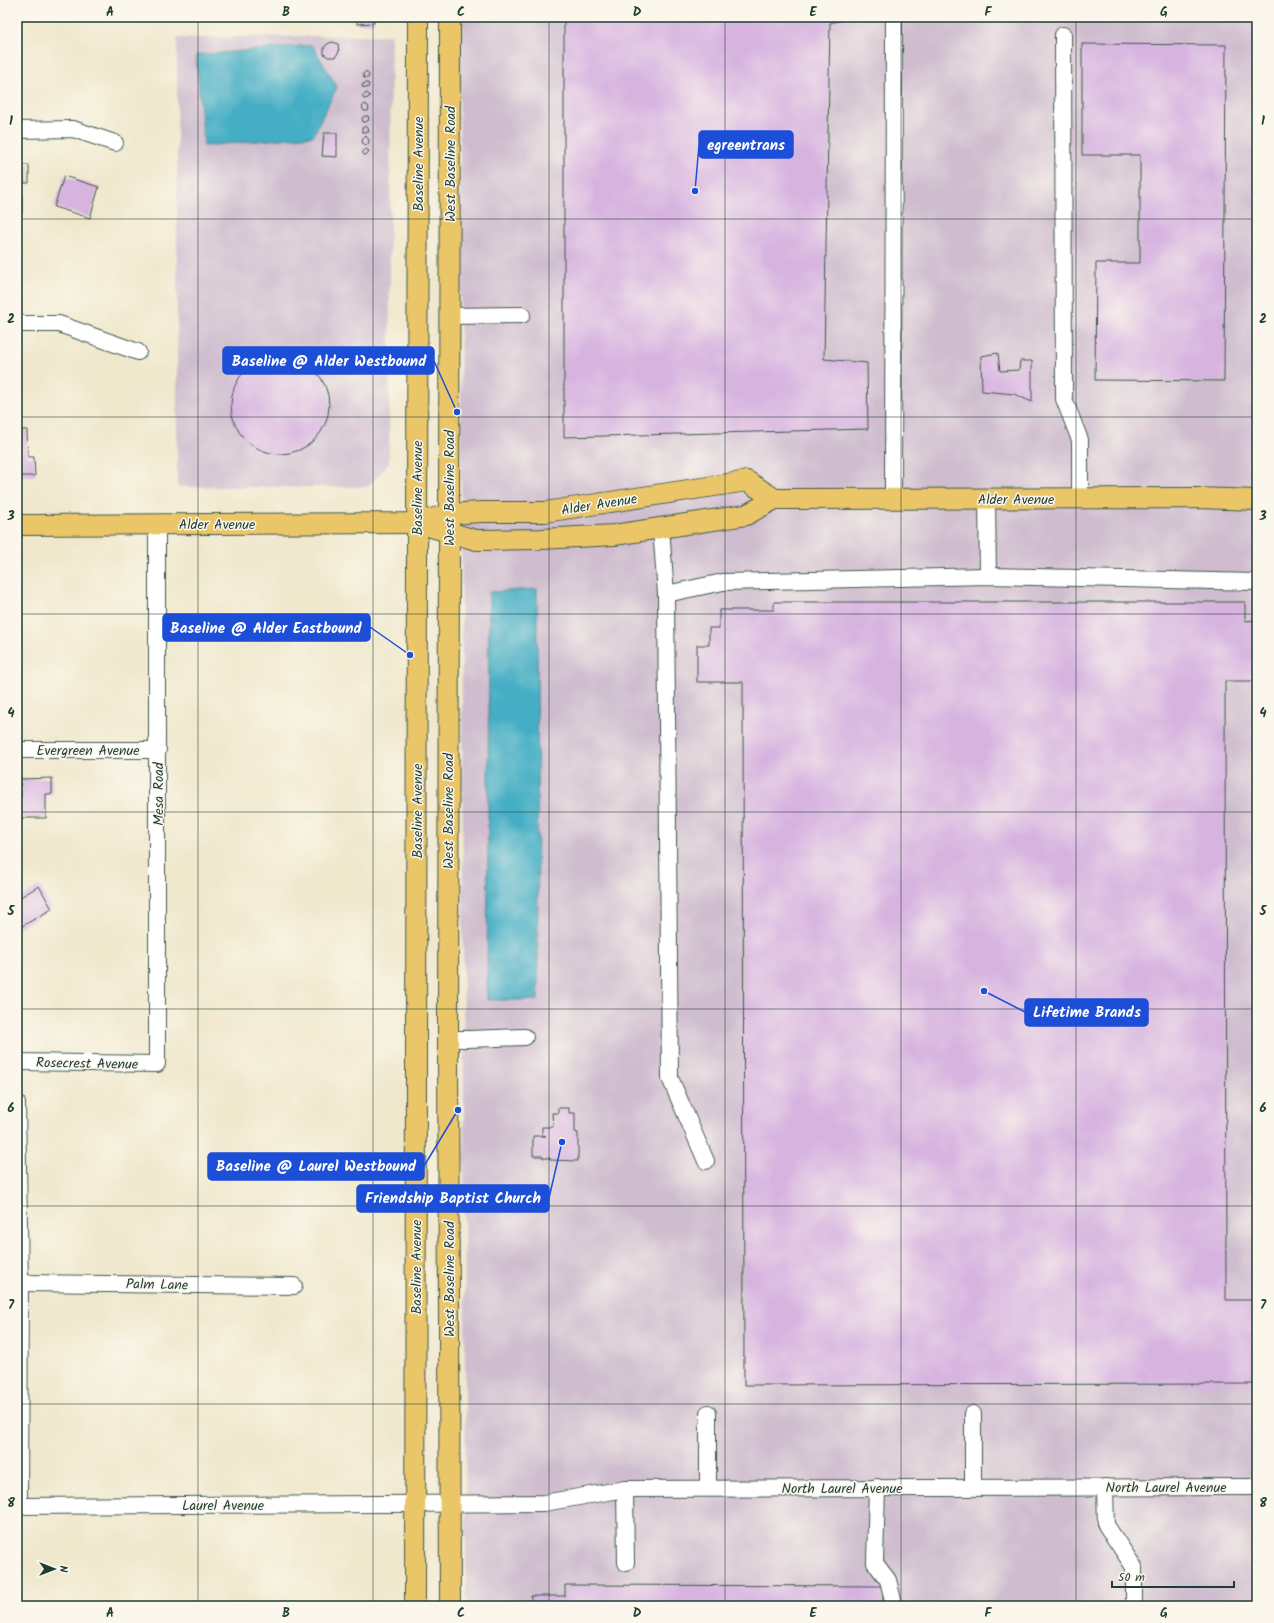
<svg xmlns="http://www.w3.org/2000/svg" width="1274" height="1623" font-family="Kalam,sans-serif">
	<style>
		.industrial { fill: #cfbdcf }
		.water { fill: #45aec5; stroke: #32767c }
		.building { fill: #d7b4e0 }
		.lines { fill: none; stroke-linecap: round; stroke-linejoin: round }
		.minor-casing { stroke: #3e574b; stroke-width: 18 }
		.major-casing { stroke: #3e574b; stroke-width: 22 }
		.minor { stroke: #fff; stroke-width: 16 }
		.major { stroke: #ebc669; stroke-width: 20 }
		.grid { fill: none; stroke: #1f3d34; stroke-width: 1; stroke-opacity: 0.55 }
		.labels { text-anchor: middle; stroke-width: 3; stroke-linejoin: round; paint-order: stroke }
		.street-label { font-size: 14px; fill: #1f3d34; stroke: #fbf7ec }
		.leader { fill: none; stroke: #1d4ed8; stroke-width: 1.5 }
		.callout-dot { fill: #1d4ed8; stroke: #fbf7ec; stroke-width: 1.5 }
		.callout { fill: #1d4ed8; stroke: #1d4ed8; stroke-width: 1.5 }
		.callout-label { font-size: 15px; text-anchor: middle; font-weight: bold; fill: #fff }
		.neatline { fill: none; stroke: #1f3d34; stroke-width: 1.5 }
		.grid-label { font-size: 13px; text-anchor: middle; font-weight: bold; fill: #1f3d34 }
	</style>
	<rect width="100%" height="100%" fill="#fbf7ec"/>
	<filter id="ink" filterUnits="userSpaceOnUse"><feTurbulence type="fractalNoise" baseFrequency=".025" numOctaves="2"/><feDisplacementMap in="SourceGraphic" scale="8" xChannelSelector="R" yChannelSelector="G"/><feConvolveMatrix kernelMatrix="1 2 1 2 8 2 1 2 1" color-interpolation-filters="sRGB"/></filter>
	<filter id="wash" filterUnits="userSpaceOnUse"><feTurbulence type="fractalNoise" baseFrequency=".012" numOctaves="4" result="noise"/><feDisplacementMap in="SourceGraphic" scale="16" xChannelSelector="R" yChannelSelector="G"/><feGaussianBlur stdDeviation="0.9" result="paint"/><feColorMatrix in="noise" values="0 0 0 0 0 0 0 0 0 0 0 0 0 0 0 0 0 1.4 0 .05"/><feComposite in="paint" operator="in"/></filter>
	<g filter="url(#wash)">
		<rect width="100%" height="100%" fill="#f0e8cd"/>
		<g class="industrial">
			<path d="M459,17H1257V1606H466Z"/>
			<path d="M391,35L389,462L368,487H177V38Z"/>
		</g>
		<g class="water">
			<path d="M915,17H1247L915,19Z"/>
			<path d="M312,45L337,87L313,136L204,146L196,55Z"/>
			<path d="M537,589L538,1000H487L489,592Z"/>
		</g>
		<g id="blocks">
			<g class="building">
				<path d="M347,17H374V23L357,24V18L347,19Z"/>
				<path d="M564,17H855L830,23L824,359L867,363L868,429L564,437Z"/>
				<path d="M333,42L338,44L339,52L335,57H328L324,54V47L329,43Z"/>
				<path d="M1082,44L1226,45L1224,381L1095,380L1096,263H1140V155H1082Z"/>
				<path d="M366,71L369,75L368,78H364L363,74Z"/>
				<path d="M365,83H368L369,86L367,88L362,87L363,84Z"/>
				<path d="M367,93L370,96L368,98L364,99L362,96Z"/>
				<path d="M365,104L367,105L369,108L368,111H364L362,107Z"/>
				<path d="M365,116H368L369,120L366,122H363L362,118Z"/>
				<path d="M366,126L368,128L369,132H362V128Z"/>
				<path d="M324,133H337V157L322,156Z"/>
				<path d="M366,136L369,140L368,145L363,144L362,140Z"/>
				<path d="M366,149L369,151L366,155H364L362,152Z"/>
				<path d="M17,165H29V183H22V213H17Z"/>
				<path d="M64,176L99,187L90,218L54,207Z"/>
				<path d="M998,353L1000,371L1019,370L1020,361H1032V402L1014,394L982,391L981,356Z"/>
				<circle cx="280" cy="405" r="49"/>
				<path d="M17,430H27L28,457H34L35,476H17Z"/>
				<path d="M774,602H1245V621L1256,620L1257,681H1225L1226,1300H1257V1384L744,1385L743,682H697V645H709V628H719V610H774Z"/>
				<path d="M52,778V794H46V818H17V797H21L20,779Z"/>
				<path d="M39,886L52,909L17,929V899Z"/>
				<path d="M558,1108H569V1113H575V1132L578,1133V1161L550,1160V1158H543L542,1156H533V1136H546L542,1135V1127H553L552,1113H558Z"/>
				<path d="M565,1585L883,1586V1606H531V1596H565Z"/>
			</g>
		</g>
	</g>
	<g filter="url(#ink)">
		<use href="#blocks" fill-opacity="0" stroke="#3e574b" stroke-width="1"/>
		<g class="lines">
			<g class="minor-casing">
				<g id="minor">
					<path d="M1063,35L1064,399L1080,440V499"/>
					<path d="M17,130L73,129L115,143"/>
					<path d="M450,316L522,315"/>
					<path d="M17,324H59L138,352"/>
					<path d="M893,499L894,17"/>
					<path d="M987,499L988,576"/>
					<path d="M661,528L666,594L670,1078L706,1161"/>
					<path d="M666,594L723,582L988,576L1257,582"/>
					<path d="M17,750H158"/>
					<path d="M448,1039H469L525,1037"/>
					<path d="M17,1062L157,1064V524"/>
					<path d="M17,1103L20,1283L19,1506"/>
					<path d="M20,1283L294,1286"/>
					<path d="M973,1414V1487"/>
					<path d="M877,1487L875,1563L888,1580L893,1600V1606"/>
					<path d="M1105,1487L1106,1525L1134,1567V1606"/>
					<path d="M708,1488V1413"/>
					<path d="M625,1489L626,1563"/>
					<path d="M17,1506L544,1503L625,1489L1257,1487"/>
				</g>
			</g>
			<g class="major-casing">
				<g id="major">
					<path d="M417,523L476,540L541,539L614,535L746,515L775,499L1197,498L1257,500"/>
					<path d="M17,525L417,523L449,514L481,512H545L747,481L775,499"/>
					<path d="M415,1606L418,17"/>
					<path d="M450,1606L448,1039L450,17"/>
				</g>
			</g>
			<use href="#minor" class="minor"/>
			<use href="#major" class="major"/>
		</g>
	</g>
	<path class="grid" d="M198,17V1606M373,17V1606M549,17V1606M725,17V1606M901,17V1606M1076,17V1606M17,219H1257M17,417H1257M17,614H1257M17,812H1257M17,1009H1257M17,1206H1257M17,1404H1257"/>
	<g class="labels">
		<g class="street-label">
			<text transform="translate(418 164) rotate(-90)" y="5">Baseline Avenue</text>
			<text transform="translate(450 164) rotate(-90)" y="5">West Baseline Road</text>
			<text transform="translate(417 488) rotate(-90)" y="5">Baseline Avenue</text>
			<text transform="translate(449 488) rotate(-90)" y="5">West Baseline Road</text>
			<text x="1016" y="504">Alder Avenue</text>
			<text transform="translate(599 504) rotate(-9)" y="5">Alder Avenue</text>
			<text x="217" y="529">Alder Avenue</text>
			<text x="88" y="755">Evergreen Avenue</text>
			<text transform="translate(158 794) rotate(-90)" y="5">Mesa Road</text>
			<text transform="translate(417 811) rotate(-90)" y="5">Baseline Avenue</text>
			<text transform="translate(448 811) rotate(-90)" y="5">West Baseline Road</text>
			<text transform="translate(87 1063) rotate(1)" y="5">Rosecrest Avenue</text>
			<text transform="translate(416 1267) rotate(-90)" y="5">Baseline Avenue</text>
			<text transform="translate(449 1279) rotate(-90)" y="5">West Baseline Road</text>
			<text transform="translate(157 1284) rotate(1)" y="5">Palm Lane</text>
			<text x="1166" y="1492">North Laurel Avenue</text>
			<text x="842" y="1493">North Laurel Avenue</text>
			<text x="223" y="1510">Laurel Avenue</text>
		</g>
	</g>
	<path class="leader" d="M695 191L699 145M457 412L434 361M410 655L370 627M984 991L1025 1012M458 1110L424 1166M562 1142L549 1198"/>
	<g class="callout-dot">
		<circle cx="695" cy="191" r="4"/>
		<circle cx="457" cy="412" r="4"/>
		<circle cx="410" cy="655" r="4"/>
		<circle cx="984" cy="991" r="4"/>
		<circle cx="458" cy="1110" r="4"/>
		<circle cx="562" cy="1142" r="4"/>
	</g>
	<g class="callout">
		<rect x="699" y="131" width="94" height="27" rx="4"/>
		<rect x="223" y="347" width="211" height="27" rx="4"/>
		<rect x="163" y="614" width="207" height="27" rx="4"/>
		<rect x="1025" y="999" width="123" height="27" rx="4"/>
		<rect x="208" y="1153" width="216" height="27" rx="4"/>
		<rect x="357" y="1185" width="192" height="27" rx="4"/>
	</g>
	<g class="callout-label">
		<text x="746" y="150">egreentrans</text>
		<text x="329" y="366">Baseline @ Alder Westbound</text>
		<text x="266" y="633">Baseline @ Alder Eastbound</text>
		<text x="1087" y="1017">Lifetime Brands</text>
		<text x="316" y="1171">Baseline @ Laurel Westbound</text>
		<text x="453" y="1203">Friendship Baptist Church</text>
	</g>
	<rect width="1274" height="1623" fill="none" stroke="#fbf7ec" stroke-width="44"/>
	<g transform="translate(54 1569) rotate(90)" stroke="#fbf7ec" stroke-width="3" paint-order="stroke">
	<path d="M0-3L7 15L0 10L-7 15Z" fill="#1f3d34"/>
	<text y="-6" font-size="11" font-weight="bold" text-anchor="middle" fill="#1f3d34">N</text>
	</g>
	<path d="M1112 1581v6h122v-6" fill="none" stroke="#1f3d34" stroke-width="2"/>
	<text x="1118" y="1581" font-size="12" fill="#1f3d34" stroke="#fbf7ec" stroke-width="3" paint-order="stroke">50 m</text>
	<rect x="22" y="22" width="1230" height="1579" class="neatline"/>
	<g class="grid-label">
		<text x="110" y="16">A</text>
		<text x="286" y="16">B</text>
		<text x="461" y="16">C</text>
		<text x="637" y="16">D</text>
		<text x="813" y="16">E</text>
		<text x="988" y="16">F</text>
		<text x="1164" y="16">G</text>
		<text x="11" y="125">1</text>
		<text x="1263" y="125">1</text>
		<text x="11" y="323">2</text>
		<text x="1263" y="323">2</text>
		<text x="11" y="520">3</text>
		<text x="1263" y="520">3</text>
		<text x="11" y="717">4</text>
		<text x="1263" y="717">4</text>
		<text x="11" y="915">5</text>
		<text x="1263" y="915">5</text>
		<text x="11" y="1112">6</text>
		<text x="1263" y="1112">6</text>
		<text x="11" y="1309">7</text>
		<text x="1263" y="1309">7</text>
		<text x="11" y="1507">8</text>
		<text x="1263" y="1507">8</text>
		<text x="110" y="1617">A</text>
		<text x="286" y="1617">B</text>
		<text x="461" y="1617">C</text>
		<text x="637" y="1617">D</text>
		<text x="813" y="1617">E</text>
		<text x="988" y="1617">F</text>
		<text x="1164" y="1617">G</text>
	</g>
</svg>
